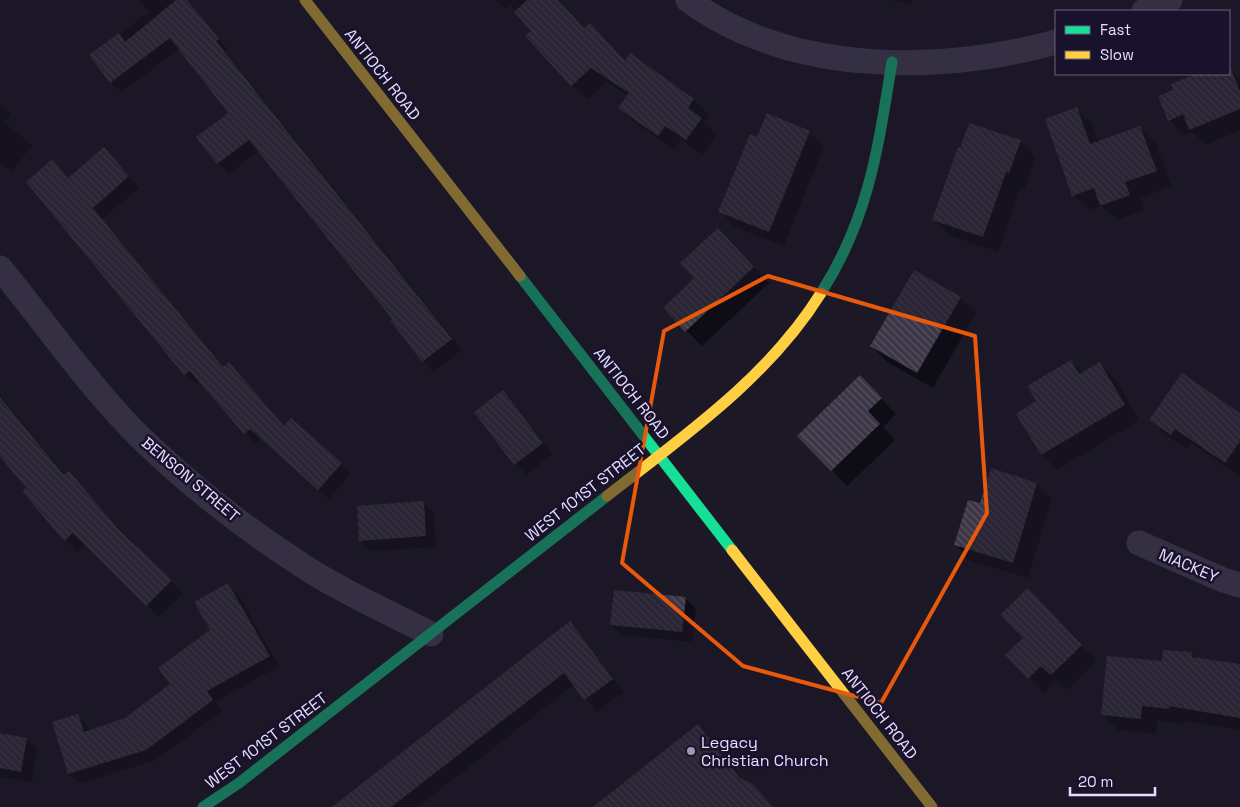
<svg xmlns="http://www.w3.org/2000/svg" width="1240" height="807" font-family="'Space Grotesk',sans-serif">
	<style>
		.shadow { fill: #0007 }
		.building { fill: url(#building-back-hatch) }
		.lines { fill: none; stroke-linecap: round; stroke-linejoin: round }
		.street { stroke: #524d67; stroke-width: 25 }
		.fast { stroke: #16e098; stroke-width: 11 }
		.slow { stroke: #ffcf43; stroke-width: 11 }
		.marked { fill: none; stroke: #e8590c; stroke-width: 4; stroke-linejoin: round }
		.poi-dot { fill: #9f98b3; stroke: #19122c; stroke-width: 2 }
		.labels { text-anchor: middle; stroke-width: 5; stroke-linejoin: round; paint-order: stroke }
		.street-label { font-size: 16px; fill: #e5ddff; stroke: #19122c }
		.poi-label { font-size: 16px; fill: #e5ddff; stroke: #19122c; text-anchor: start }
	</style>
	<defs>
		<pattern id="building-back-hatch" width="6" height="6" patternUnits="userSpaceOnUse" patternTransform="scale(1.25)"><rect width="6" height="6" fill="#3c3647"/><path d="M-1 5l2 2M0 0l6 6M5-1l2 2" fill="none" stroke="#585363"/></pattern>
	</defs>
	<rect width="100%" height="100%" fill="#1c1826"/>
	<g class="shadow">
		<path d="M139,0H186L228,50L226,52L462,350L433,372L259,151L229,174L218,164L198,137L230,113L180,49L121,92L111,82L91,55L149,12Z"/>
		<path d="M496,0H558L585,29L626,62L631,55L694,100L709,115L704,122L717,134L702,155L681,140L674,150L635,123L620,108L628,96L607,82L587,100L572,85L533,31L510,5L505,9Z"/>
		<path d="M891,0H913L912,4Z"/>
		<path d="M1231,70L1240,79V130L1205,145L1193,132L1184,135L1169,120L1175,90L1173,85L1200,74H1214L1216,76L1229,74Z"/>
		<path d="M0,103L11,114L4,122L32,145L12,172L0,163Z"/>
		<path d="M1077,109L1092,124L1099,143L1140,128L1156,143L1171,186L1140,198L1144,210L1117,220L1102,206L1089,210L1074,195Z"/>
		<path d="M809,132L824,147L784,246L735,227L720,211L758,139Z"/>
		<path d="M1020,141L1036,157L1025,188L1021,186L998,252L949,235L934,219Z"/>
		<path d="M114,159L139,188L102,219L224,368L229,363L284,427L341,464L351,474L329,499L262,438L255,444L200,381L196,385L185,374L28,182L52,161L69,179Z"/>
		<path d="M733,245L769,283L702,346L664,308Z"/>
		<path d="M914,272L961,298L976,313L933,388L887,362L872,346Z"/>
		<path d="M1071,361L1083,373L1100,363L1115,379L1140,420L1057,470L1042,454Z"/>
		<path d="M503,392L553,454L526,475L476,413Z"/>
		<path d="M875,392L896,414L883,427L895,440L847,486L832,470Z"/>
		<path d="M0,395L66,476L69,473L128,540L183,593L159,617L86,544L77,552L24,491L28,488L0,454Z"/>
		<path d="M1240,415V477L1191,443L1187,449L1166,435L1151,420Z"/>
		<path d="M1037,484L1052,499L1028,578L971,561L956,545L981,505Z"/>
		<path d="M423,503L434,513L436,547L371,551L360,540Z"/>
		<path d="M228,585L239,595L279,666L216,702L223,711L156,760L80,784L69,774L77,715L88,726L90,731L126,719L172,685L212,630Z"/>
		<path d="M685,598L696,609L692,642L622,635L611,625Z"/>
		<path d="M1043,605L1097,661L1067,690L1057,680L1044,693L1029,678L1025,638Z"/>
		<path d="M569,623L581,635L624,692L597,712L574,685L418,807H334Z"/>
		<path d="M1192,653L1197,659L1240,666V730L1184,721V724L1157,721L1156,734L1118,730L1102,714L1163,663Z"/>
		<path d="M698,726L717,746L746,783L753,786L774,807H595Z"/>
		<path d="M0,735L26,739L37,749L32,782L0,777Z"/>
	</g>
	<g class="building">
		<path d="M176,0H187L219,39L216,41L452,339L422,362L390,320L392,319L249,140L217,164L196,137L228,113L170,38L110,83L89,55L119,33L125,42Z"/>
		<path d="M527,0H558L584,28L590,23L625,61L630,53L694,99L688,108L702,118L686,140L665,126L658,136L618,108L629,93L591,68L571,86L525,36L531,31L514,12Z"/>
		<path d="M1231,69L1240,91V109L1189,130L1183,114L1168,121L1158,96L1173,90L1171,84L1196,74H1229Z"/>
		<path d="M1077,107L1090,144L1140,126L1157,171L1125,182L1130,195L1100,206L1094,188L1072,196L1045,119Z"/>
		<path d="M767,113L810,131L769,232L718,212L750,134L757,137Z"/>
		<path d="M969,123L1021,140L1009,173L1006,172L983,237L932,220L958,147L960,148Z"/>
		<path d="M104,147L129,176L93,208L223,367L229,362L284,426L291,418L342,463L318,490L250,429L244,434L190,371L184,375L26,182L52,159L68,178Z"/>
		<path d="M718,228L754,267L685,332L663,308L694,278L680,263Z"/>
		<path d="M914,270L961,297L917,373L870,346Z"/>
		<path d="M1071,360L1079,374L1100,362L1125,405L1041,455L1016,414L1036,401L1027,386Z"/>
		<path d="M1182,373L1240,413V441L1225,463L1175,429L1171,435L1149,420Z"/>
		<path d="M860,375L882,398L868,411L880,424L831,471L797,436Z"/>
		<path d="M503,390L543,443L514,465L474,412Z"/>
		<path d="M0,397L64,475L69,471L119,530L172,580L146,606L73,533L64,541L22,491L26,488L0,456Z"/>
		<path d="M991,468L1037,483L1013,563L954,545L968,500L980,503Z"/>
		<path d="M424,501L426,536L359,541L357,506Z"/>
		<path d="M228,583L270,656L207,691L213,700L146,750L68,774L52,722L78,714L84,732L125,718L170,684L158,668L210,630L194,602Z"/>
		<path d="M1028,588L1082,645L1051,675L1041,666L1028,679L1005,655L1023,638L1000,615Z"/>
		<path d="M614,590L686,597L682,632L610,625Z"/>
		<path d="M570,621L613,679L584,700L564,673L391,807H332Z"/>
		<path d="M1163,650L1192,652V657L1240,664V718L1169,706V709L1142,706L1141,719L1101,715L1107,656L1162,661Z"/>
		<path d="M698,724L740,778L754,785L773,807H593Z"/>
		<path d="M0,733L27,738L21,772L0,768Z"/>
	</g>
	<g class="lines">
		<g class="street">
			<path d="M688,0C790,75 939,74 1056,42"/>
			<path d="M1144,11L1170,0"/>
			<path d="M0,268C47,325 90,388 143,440C188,483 239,524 291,558C334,588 384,610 431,634"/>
			<path d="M1139,543L1223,580L1240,585"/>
		</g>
		<g class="fast">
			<path d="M520,276L732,550"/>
			<path d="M821,293C869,218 878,148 892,62"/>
			<path d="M203,807L239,783L607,496"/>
		</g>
		<g class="slow">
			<path d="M305,0L520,276"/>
			<path d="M607,496C684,436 769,377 821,293"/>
			<path d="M732,550L932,807"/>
		</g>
	</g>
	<path d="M0 0H1240V807H0ZM768,276L975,336L987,513L881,703L743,666L622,563L664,331Z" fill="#1c1826" fill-opacity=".55" fill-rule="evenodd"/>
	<path class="marked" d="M768,276L975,336L987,513L881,703L743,666L622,563L664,331Z"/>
	<circle class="poi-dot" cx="691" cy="751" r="5"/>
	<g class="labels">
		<g class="street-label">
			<text transform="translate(383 74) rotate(52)" y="6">ANTIOCH ROAD</text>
			<text transform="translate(632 393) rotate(52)" y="6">ANTIOCH ROAD</text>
			<text transform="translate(191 479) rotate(40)" y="6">BENSON STREET</text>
			<text transform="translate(585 492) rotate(-38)" y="6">WEST 101ST STREET</text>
			<text transform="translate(1189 565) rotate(23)" y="6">MACKEY</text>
			<text transform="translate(880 713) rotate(52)" y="6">ANTIOCH ROAD</text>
			<text transform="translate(266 740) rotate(-37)" y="6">WEST 101ST STREET</text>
		</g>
		<g class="poi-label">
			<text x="701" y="748">Legacy<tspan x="701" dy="18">Christian Church</tspan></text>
		</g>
	</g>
	<rect x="1055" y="10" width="175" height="65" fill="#19122c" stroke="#6b6380"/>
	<rect x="1065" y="26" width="25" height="8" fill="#16e098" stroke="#6b6380"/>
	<text x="1100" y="35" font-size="15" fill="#e5ddff">Fast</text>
	<rect x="1065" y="51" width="25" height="8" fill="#ffcf43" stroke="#6b6380"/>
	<text x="1100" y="60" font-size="15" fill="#e5ddff">Slow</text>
	<path d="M1070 787v8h85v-8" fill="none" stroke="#e5ddff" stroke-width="2.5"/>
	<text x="1078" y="787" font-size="15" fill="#e5ddff" stroke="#19122c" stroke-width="4" paint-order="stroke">20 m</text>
</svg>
